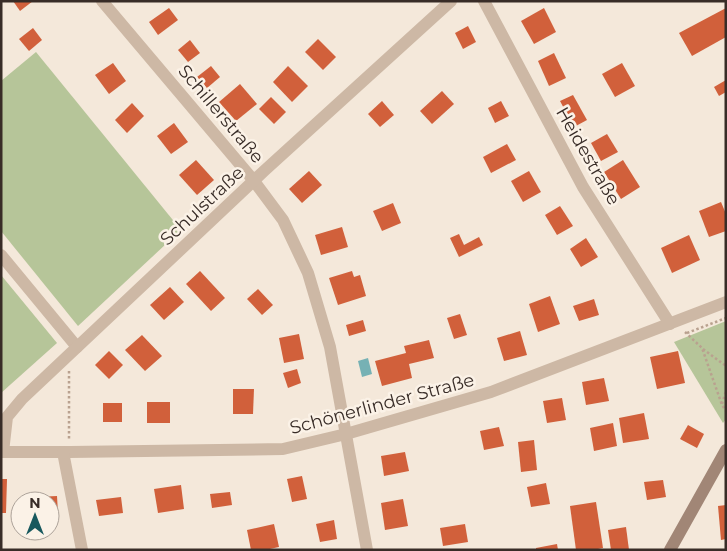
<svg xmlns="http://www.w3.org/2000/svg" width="727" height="551" font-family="Montserrat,sans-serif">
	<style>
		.green { fill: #b6c599 }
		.water { fill: #76b1b4 }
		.building { fill: #d1603b }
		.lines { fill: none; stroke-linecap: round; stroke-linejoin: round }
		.path { stroke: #b9a18f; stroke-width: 2.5; stroke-dasharray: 2.5 2.5; stroke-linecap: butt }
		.street { stroke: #cdb8a5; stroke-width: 12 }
		.secondary { stroke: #a18676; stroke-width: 12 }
		.labels { text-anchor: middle; stroke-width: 5; stroke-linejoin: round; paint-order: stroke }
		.street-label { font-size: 18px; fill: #382c27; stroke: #fbf2e7 }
	</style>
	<rect width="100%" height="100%" fill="#f4e8da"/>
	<g class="green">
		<path d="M36,52L181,230L78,326L1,231V81Z"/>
		<path d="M1,275L57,343L1,393Z"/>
		<path d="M726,321V419L723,423L674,342Z"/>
	</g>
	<path class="water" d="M368,358L372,374L362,377L358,361Z"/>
	<g class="building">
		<path d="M13,1H33L20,11Z"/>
		<path d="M169,8L178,20L158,35L149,22Z"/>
		<path d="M544,8L556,32L534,44L521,21Z"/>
		<path d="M726,8V37L692,56L679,33Z"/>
		<path d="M468,26L476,42L463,49L455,33Z"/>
		<path d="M33,28L42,40L29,51L19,39Z"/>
		<path d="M318,39L336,57L323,70L305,52Z"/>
		<path d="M190,40L200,53L188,62L178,50Z"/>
		<path d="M554,53L566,78L549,86L538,61Z"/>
		<path d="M113,63L126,81L109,94L95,75Z"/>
		<path d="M622,63L635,86L615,97L602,74Z"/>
		<path d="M211,66L220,77L207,88L197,77Z"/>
		<path d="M288,66L308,86L292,102L273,82Z"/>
		<path d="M726,80V92L719,96L714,87Z"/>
		<path d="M240,84L257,104L236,121L219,102Z"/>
		<path d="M442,91L454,104L432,124L420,111Z"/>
		<path d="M573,95L587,120L574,127L560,101Z"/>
		<path d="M271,97L286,112L274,124L259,109Z"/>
		<path d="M382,101L394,115L380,127L368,114Z"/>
		<path d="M501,101L509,116L495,123L488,108Z"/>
		<path d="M132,103L144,116L127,133L115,120Z"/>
		<path d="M174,123L188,142L171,154L157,136Z"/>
		<path d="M607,134L618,152L601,161L591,143Z"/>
		<path d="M507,144L516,160L491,173L483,157Z"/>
		<path d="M196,160L214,180L197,195L179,175Z"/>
		<path d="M623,160L640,187L621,199L604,172Z"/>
		<path d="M309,171L322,185L302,203L289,189Z"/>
		<path d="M529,171L541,192L523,202L511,181Z"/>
		<path d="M721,202L726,214V231L709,237L699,211Z"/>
		<path d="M393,203L401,223L382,231L373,211Z"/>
		<path d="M560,206L573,226L557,235L545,215Z"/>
		<path d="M342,227L348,247L321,255L315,235Z"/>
		<path d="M459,234L464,245L479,237L483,245L459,257L450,238Z"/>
		<path d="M689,235L700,260L672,273L661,248Z"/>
		<path d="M586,238L598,257L581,267L570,249Z"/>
		<path d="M200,271L225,298L211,311L186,284Z"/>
		<path d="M352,271L354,277L360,275L366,296L338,305L329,278Z"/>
		<path d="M170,287L184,302L164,320L150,305Z"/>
		<path d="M258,289L273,305L262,315L247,299Z"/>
		<path d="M550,296L560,324L538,332L529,304Z"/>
		<path d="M594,299L599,315L579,321L573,306Z"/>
		<path d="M460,314L467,335L454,339L447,318Z"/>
		<path d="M363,320L366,331L349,336L346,325Z"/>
		<path d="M520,331L527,355L504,361L497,338Z"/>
		<path d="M299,334L304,359L284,363L279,338Z"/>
		<path d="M142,335L162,356L145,371L125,350Z"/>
		<path d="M429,340L434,358L409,364L412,378L382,386L375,361L406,353L404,346Z"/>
		<path d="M109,351L123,365L109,379L95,365Z"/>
		<path d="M678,351L685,383L657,389L650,357Z"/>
		<path d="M297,369L301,383L288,388L283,373Z"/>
		<path d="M604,378L609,401L586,405L582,382Z"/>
		<path d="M233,389H254L253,414H233Z"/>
		<path d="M562,398L566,420L547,423L543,401Z"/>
		<rect x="147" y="402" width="23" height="21"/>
		<rect x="103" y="403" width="19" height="19"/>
		<path d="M644,413L649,439L623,443L619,418Z"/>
		<path d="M613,423L617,446L594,451L590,428Z"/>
		<path d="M688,425L704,434L697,448L680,439Z"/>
		<path d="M499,427L504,446L484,450L480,431Z"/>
		<path d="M534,440L537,470L521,472L518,442Z"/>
		<path d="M405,452L409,471L384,476L381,456Z"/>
		<path d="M302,476L307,499L292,502L287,479Z"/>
		<path d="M1,479H7L6,513H1Z"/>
		<path d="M663,480L666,497L647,500L644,482Z"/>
		<path d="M546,483L550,504L531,507L527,487Z"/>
		<path d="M181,485L184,509L158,513L154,489Z"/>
		<path d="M230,492L232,505L212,508L210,494Z"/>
		<path d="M57,496L58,513L50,514V501H36V497Z"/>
		<path d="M121,497L123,513L99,516L96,500Z"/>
		<path d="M403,499L408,526L385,530L381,503Z"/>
		<path d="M596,502L603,548L593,550H576L570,506Z"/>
		<path d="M726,505V539L721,540L718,506Z"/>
		<path d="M334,520L337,539L320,542L316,524Z"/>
		<path d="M274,524L279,547L265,550H251L247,530Z"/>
		<path d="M465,524L468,542L443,546L440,528Z"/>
		<path d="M626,527L629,550H611L608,530Z"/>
		<path d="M557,544L558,550H536V548Z"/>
	</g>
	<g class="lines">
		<g class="path">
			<path d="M685,332L702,348L722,405L726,411"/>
			<path d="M687,333L726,318"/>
			<path d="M703,349L726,366"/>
			<path d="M69,371V441"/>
			<path d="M722,404L726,391"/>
		</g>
		<g class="street">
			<path d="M102,1L254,181L283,220L308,273L330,347L367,550"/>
			<path d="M484,1L583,187L670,324"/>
			<path d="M1,255L77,347"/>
			<path d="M1,452H70L283,449L346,434L491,392L726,302"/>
			<path d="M3,452L7,417L22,399L264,171L451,1"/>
			<path d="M63,452L82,550"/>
		</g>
		<path class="secondary" d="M670,550L726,450"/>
	</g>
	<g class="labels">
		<g class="street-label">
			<text transform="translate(221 114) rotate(50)" y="6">Schillerstraße</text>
			<text transform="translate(588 156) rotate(60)" y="6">Heidestraße</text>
			<text transform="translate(202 206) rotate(-43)" y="6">Schulstraße</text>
			<text transform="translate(382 404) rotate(-15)" y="6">Schönerlinder Straße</text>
		</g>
	</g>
	<rect width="727" height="551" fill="none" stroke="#382c27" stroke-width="5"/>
	<g transform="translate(35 516)"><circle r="24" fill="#fbf2e7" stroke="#ada39a"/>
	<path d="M0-4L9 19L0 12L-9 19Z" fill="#18595e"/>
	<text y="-8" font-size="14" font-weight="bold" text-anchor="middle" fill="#382c27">N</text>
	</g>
</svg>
